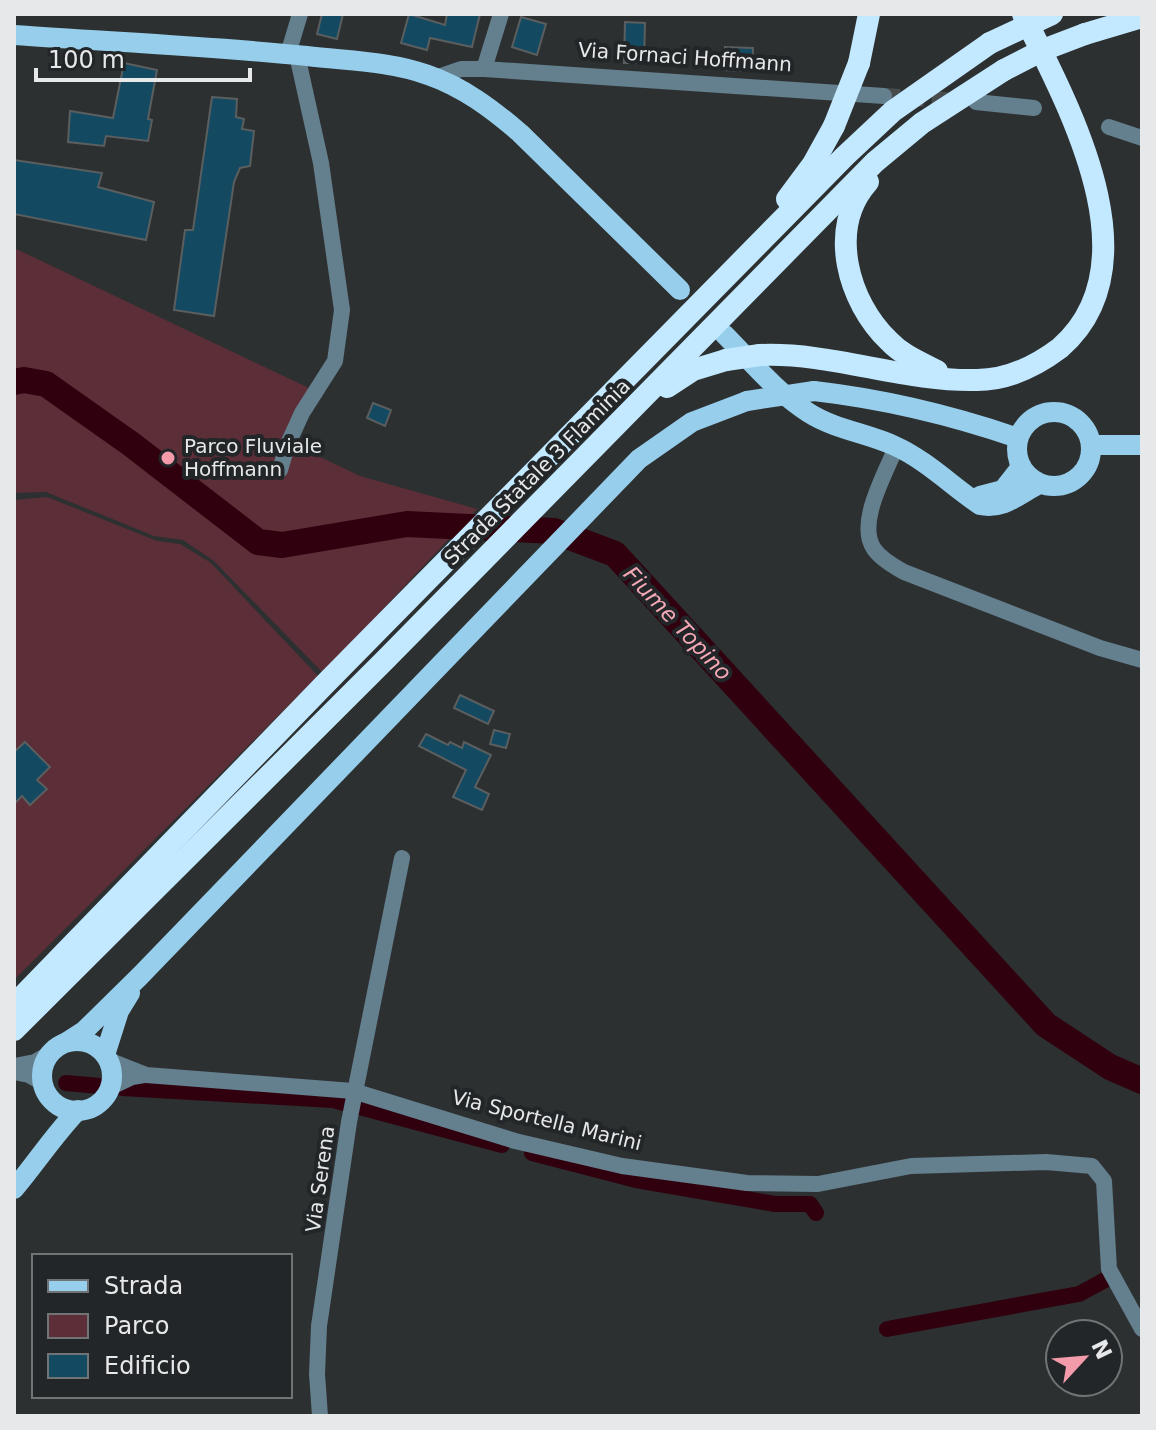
<svg xmlns="http://www.w3.org/2000/svg" width="1156" height="1430" font-family="'DejaVu Sans',sans-serif">
	<style>
		.green { fill: #5c2e38 }
		.lines { fill: none; stroke-linecap: round; stroke-linejoin: round }
		.canal { stroke: #30000e; stroke-width: 16 }
		.river { stroke: #30000e; stroke-width: 26 }
		.building { fill: #144a61; stroke: #5a5e5f; stroke-width: 2 }
		.minor-tunnel { stroke: #494c4d; stroke-width: 16; stroke-dasharray: 16 8; stroke-linecap: butt }
		.minor { stroke: #647f8d; stroke-width: 16 }
		.major { stroke: #96ceeb; stroke-width: 20 }
		.highway { stroke: #c2e9ff; stroke-width: 22 }
		.major-bridge { stroke: #96ceeb; stroke-width: 20 }
		.highway-bridge { stroke: #c2e9ff; stroke-width: 22 }
		.poi-dot { fill: #f39aab; stroke: #232628; stroke-width: 3 }
		.labels { text-anchor: middle; stroke-width: 8; stroke-linejoin: round; paint-order: stroke }
		.street-label { font-size: 20px; fill: #e6e8e9; stroke: #232628 }
		.poi-label { font-size: 20px; fill: #e6e8e9; stroke: #232628; text-anchor: start }
		.water-label { font-size: 22px; font-style: italic; fill: #f5a9b7; stroke: #232628 }
	</style>
	<rect width="100%" height="100%" fill="#2d3031"/>
	<g class="green">
		<path d="M14,248L311,389L284,440L360,476L477,509L323,673L214,561L183,540L154,536L46,492L14,493Z"/>
		<path d="M47,497L157,541L180,544L211,563L318,676L14,980V500Z"/>
	</g>
	<g class="lines">
		<g class="canal">
			<path d="M66,1083L100,1086"/>
			<path d="M122,1088L333,1100L502,1145"/>
			<path d="M532,1153L636,1180L775,1204H810L816,1213"/>
			<path d="M887,1329L1079,1294L1105,1280"/>
		</g>
		<path class="river" d="M14,382L24,380L46,384L131,444L258,542L282,545L407,524L554,531L615,554L1046,1025L1110,1067L1142,1081"/>
	</g>
	<g class="building">
		<path d="M322,14H343L337,39L317,34Z"/>
		<path d="M409,14L445,25L447,14H480L472,47L430,38L427,50L401,43Z"/>
		<path d="M521,17L546,24L537,55L512,47Z"/>
		<path d="M625,22L645,23L644,63H624Z"/>
		<path d="M725,47L753,48L752,71L724,70Z"/>
		<path d="M124,63L157,70L148,119L152,120L148,141L106,136L104,146L68,142L70,111L113,118Z"/>
		<path d="M212,97L237,99L236,117L244,119L242,129L254,131L250,166L240,168L234,182L214,316L174,310L185,230H193Z"/>
		<path d="M14,160L102,173L98,187L154,202L146,240L14,214Z"/>
		<path d="M373,403L391,410L385,426L367,418Z"/>
		<path d="M460,695L494,711L488,724L454,708Z"/>
		<path d="M494,730L510,734L506,748L490,744Z"/>
		<path d="M426,734L448,745L450,742L462,748L464,742L491,755L475,787L489,794L482,810L453,797L466,770L419,746Z"/>
		<path d="M25,742L50,767L37,780L47,789L30,805L22,796L14,804V752Z"/>
	</g>
	<g class="lines">
		<path class="minor-tunnel" d="M884,96L958,101"/>
		<g class="minor">
			<path d="M288,54L300,14"/>
			<path d="M484,69L501,14"/>
			<path d="M435,78L461,69H484L884,96"/>
			<path d="M976,102L1034,108"/>
			<path d="M1109,127L1142,138"/>
			<path d="M896,447C886,473 856,523 874,549C881,559 893,566 904,572L1100,648L1142,660"/>
			<path d="M280,470L287,446L302,413L335,361L342,310L321,163L297,55"/>
			<path d="M108,1060L146,1075L353,1091L515,1141L622,1166L747,1183L818,1184L911,1166L1046,1162L1092,1166L1104,1181L1109,1269L1142,1329"/>
			<path d="M14,1066L35,1062L49,1054"/>
			<path d="M14,1072L29,1075L43,1083"/>
			<path d="M109,1088L132,1077L144,1075"/>
			<path d="M320,1416L317,1374L319,1326L349,1122L402,858"/>
		</g>
		<g class="major">
			<path d="M14,35C112,42 210,46 307,56C347,61 390,61 428,75C463,87 492,109 520,133L680,290"/>
			<path d="M724,334C751,361 777,393 809,413C836,430 867,433 895,446C926,460 952,486 980,505C1004,510 1019,494 1039,484"/>
			<path d="M814,391C884,399 951,415 1018,438"/>
			<circle cx="1054" cy="449" r="37"/>
			<path d="M1091,445H1142"/>
			<path d="M980,496L1003,490L1021,467"/>
			<circle cx="77" cy="1076" r="35"/>
			<path d="M67,1042L84,1031L140,976L639,459L692,422L747,401"/>
			<path d="M105,1055L119,1011L130,993"/>
			<path d="M14,1189C36,1163 54,1135 78,1110"/>
		</g>
		<g class="highway">
			<path d="M1085,34L1142,17"/>
			<path d="M859,63L869,14"/>
			<path d="M868,182C827,228 848,302 889,341C902,355 920,362 937,371"/>
			<path d="M787,199L813,164L834,126"/>
			<path d="M760,355C833,352 904,382 977,380C1007,380 1036,366 1060,348C1156,264 1069,107 1023,14"/>
			<path d="M667,387L693,370L726,360"/>
			<path d="M14,1005L325,684L845,156L893,111L990,43"/>
			<path d="M14,1030L385,660L875,162L922,123L1004,70"/>
		</g>
		<path class="major-bridge" d="M747,401L814,391"/>
		<g class="highway-bridge">
			<path d="M990,43L1052,14"/>
			<path d="M1004,70L1043,50L1085,34"/>
			<path d="M834,126L859,63"/>
			<path d="M726,360L760,355"/>
		</g>
	</g>
	<circle class="poi-dot" cx="168" cy="458" r="8"/>
	<g class="labels">
		<g class="street-label">
			<text transform="translate(685 57) rotate(4)" y="7">Via Fornaci Hoffmann</text>
			<text transform="translate(537 472) rotate(-45)" y="7">Strada Statale 3 Flaminia</text>
			<text transform="translate(547 1120) rotate(14)" y="7">Via Sportella Marini</text>
			<text transform="translate(320 1179) rotate(-82)" y="7">Via Serena</text>
		</g>
		<g class="poi-label">
			<text x="184" y="453">Parco Fluviale<tspan x="184" dy="23">Hoffmann</tspan></text>
		</g>
		<g class="water-label">
			<text transform="translate(678 623) rotate(47)" y="8">Fiume Topino</text>
		</g>
	</g>
	<rect width="1156" height="1430" fill="none" stroke="#e6e8e9" stroke-width="32"/>
	<rect x="32" y="1254" width="260" height="144" fill="#232628" stroke="#717475" stroke-width="2"/>
	<rect x="48" y="1280" width="40" height="12" fill="#96ceeb" stroke="#717475" stroke-width="2"/>
	<text x="104" y="1294" font-size="24" fill="#e6e8e9">Strada</text>
	<rect x="48" y="1314" width="40" height="24" fill="#5c2e38" stroke="#717475" stroke-width="2"/>
	<text x="104" y="1334" font-size="24" fill="#e6e8e9">Parco</text>
	<rect x="48" y="1354" width="40" height="24" fill="#144a61" stroke="#717475" stroke-width="2"/>
	<text x="104" y="1374" font-size="24" fill="#e6e8e9">Edificio</text>
	<g transform="translate(1084 1358) rotate(64)"><circle r="38" fill="#232628" stroke="#717475" stroke-width="2"/>
	<path d="M0-6L14 30L0 20L-14 30Z" fill="#f39aab"/>
	<text y="-12" font-size="22" font-weight="bold" text-anchor="middle" fill="#e6e8e9">N</text>
	</g>
	<path d="M36 68v12h214v-12" fill="none" stroke="#e6e8e9" stroke-width="4"/>
	<text x="48" y="68" font-size="24" fill="#e6e8e9" stroke="#232628" stroke-width="6" paint-order="stroke">100 m</text>
</svg>
